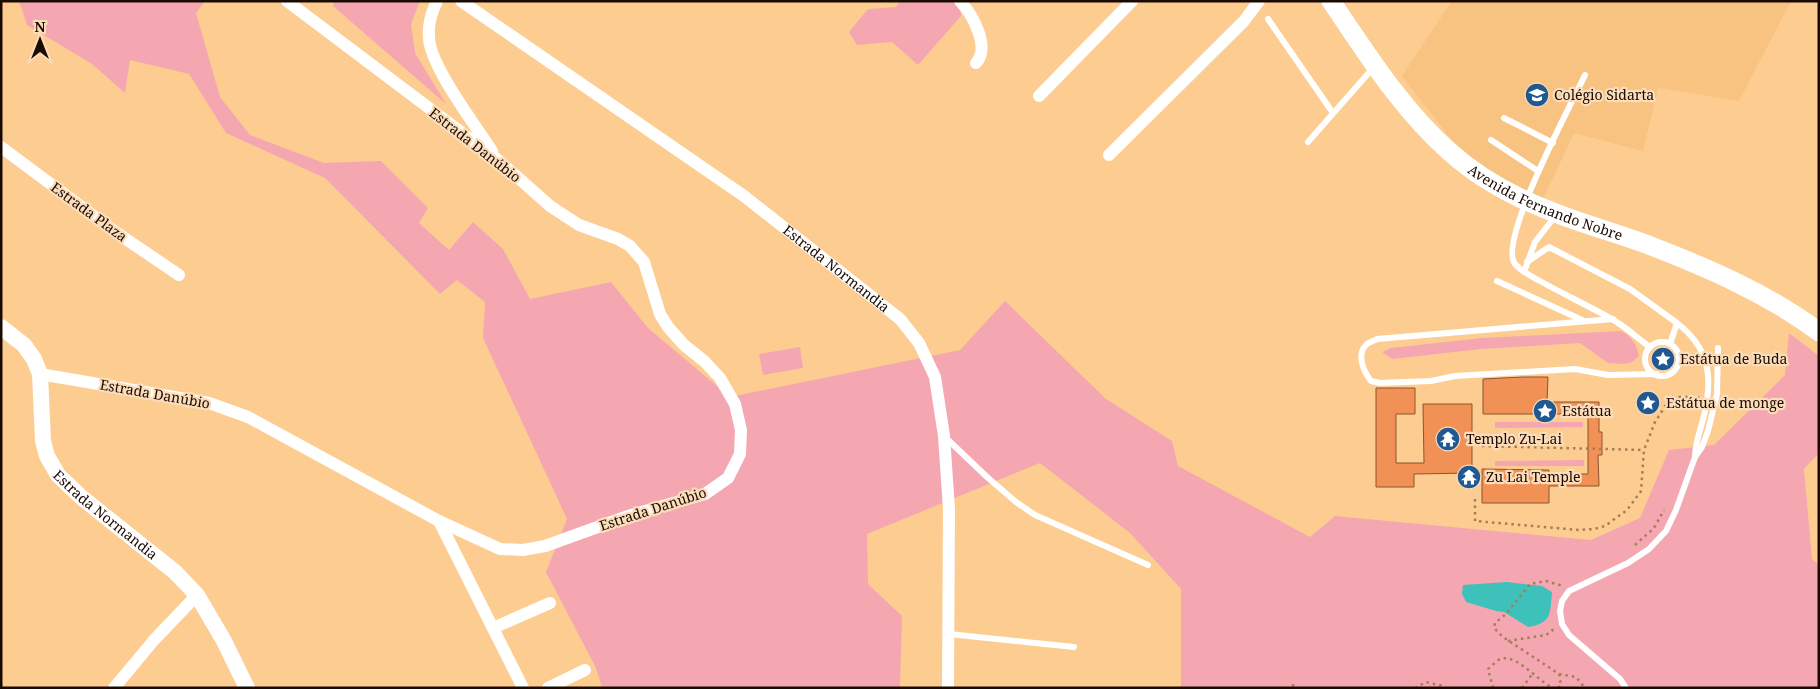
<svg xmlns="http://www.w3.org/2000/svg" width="1820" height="689" font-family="'Noto Serif',serif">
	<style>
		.built { fill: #f8c280 }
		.green { fill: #f5a7b1 }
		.water { fill: #3ec1bb }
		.building { fill: #f29155; stroke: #8e532f }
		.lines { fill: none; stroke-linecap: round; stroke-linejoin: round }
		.path { stroke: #a37f58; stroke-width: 2.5; stroke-dasharray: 2.5 4; stroke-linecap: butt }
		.service { stroke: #fff; stroke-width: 6 }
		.minor { stroke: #fff; stroke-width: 12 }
		.tertiary { stroke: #fff; stroke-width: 16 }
		.secondary { stroke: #fff; stroke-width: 19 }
		.labels { text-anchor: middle; stroke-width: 4.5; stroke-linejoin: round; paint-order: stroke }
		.poi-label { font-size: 14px; fill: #1a0a00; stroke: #fbddbb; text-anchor: start }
		.street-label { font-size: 14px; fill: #1a0a00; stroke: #fbddbb }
	</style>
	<rect width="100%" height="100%" fill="#fdcc91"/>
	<path class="built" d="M1452,1H1791L1739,101L1658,88L1643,151L1574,133L1543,199L1501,180L1462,153L1402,76Z"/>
	<g class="green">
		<path d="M19,1H205L196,13L220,97L250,135L324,163L381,161L428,208L419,223L449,250L473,222L503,249L530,299L611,282L648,328L730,397L960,350L1005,301L1106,399L1172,441L1178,466L1310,537L1335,516L1591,540L1640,518L1669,450L1714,445L1785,375L1789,333L1819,356V453L1804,469L1812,559L1819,565V688H1181V589L1130,533L1040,463L867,534L868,584L902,616L900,688H602L596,668L546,572L567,519L483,338L485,302L457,280L440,294L325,178L226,133L189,74L130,60L125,93L92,64L27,25Z"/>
		<path d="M334,1H420L411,24L415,53L446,104L333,6Z"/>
		<path d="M900,1H959L961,16L918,65L892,42L857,45L849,32L868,9L896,7Z"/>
		<path d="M1621,331C1632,337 1636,343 1639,356L1632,362L1624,364L1608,363L1580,343L1481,349L1392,359L1382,352L1391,348L1482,338Z"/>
		<path d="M800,347L803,368L763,375L759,354Z"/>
		<path d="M1495,422H1583V427L1495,428Z"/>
		<path d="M1584,460V466H1495V461Z"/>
	</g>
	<path class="water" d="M1507,582L1542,586L1552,592C1550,614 1552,623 1528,627L1504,612L1496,611L1466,602L1462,594L1463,585Z"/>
	<g class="building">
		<path d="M1523,377H1548L1547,402H1599V432H1602V455H1598L1599,486H1549V503H1482V469L1549,470V474H1588V414H1483V379Z"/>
		<path d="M1376,388H1415V414H1396V463H1424L1423,404H1472V473L1414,474V487H1376Z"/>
	</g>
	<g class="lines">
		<g class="path">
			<path d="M1482,446L1644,450"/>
			<path d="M1475,499V521L1579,530L1594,529L1605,526L1627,510L1641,491L1644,450L1655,422L1671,397H1698V398"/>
			<path d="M1635,545L1654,528L1664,510"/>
			<path d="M1508,641L1546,635L1552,631L1553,628"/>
			<path d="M1559,674L1576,677L1585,688"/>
			<path d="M1293,684V688"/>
			<path d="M1415,688L1426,682L1443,686L1445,688"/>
			<path d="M1493,688L1488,669C1492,666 1496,661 1500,659C1517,653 1539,683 1554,688"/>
			<path d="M1522,688L1533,673"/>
			<path d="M1558,688L1561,685L1559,674L1503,637L1494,628L1495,623L1506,614L1530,584L1546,581L1563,586"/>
		</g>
		<g class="service">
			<path d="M1268,19L1333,113"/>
			<path d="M1585,75C1572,103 1497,242 1515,264C1522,272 1531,276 1540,281C1563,294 1587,305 1610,318C1625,326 1637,338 1650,347"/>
			<path d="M1504,118L1553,143"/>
			<path d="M1491,140L1538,171"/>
			<path d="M1308,142L1373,68"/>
			<path d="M1527,262L1549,247L1630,289L1677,323L1670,344"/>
			<path d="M1524,272L1535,242L1556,215"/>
			<path d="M1497,281L1582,320"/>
			<path d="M1613,319L1377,339C1374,341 1369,342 1366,345C1356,355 1364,372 1371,381L1380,383L1431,381L1455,376L1575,369L1608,375L1657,374"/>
			<path d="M1677,323C1708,347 1713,374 1705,411C1702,427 1695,440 1695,457"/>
			<circle cx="1662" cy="359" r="17"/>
			<path d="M945,437L987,477L1016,502L1035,515L1148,565"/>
			<path d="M949,634L1074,647"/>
			<path d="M1626,688L1620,679L1569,635L1562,624L1560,611L1562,601L1569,591L1628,563L1649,549L1666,531L1676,510L1695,457L1702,447L1708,431L1717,394L1718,348"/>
		</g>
		<g class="minor">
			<path d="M437,1C431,14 428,24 429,38C430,66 476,126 492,151"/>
			<path id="s1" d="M461,1L744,196L900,319L919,343L935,377L944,436L949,509L948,688"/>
			<path d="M960,1C972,14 991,47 976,63"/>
			<path d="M1039,96L1132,1"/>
			<path d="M1,147L114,231L179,275"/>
			<path d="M1109,155L1244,21L1259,1"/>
			<path d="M40,374L209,403L248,417L439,521L500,549L523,550L545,546L631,515L705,494L728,478L740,454L741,430L735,404L720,378L704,361L684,345L668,327L660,314L644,262L630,246L618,239L579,225L550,206L498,160L287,1"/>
			<path d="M439,521L523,688"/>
			<path d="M493,628L550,603"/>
			<path d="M114,688L154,640L197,595"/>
			<path d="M548,688L585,670"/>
		</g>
		<path class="tertiary" id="s2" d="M1,327L24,345L34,359L40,374L43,441L47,456L58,475L81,497L175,572L197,595L224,641L247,688"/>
		<path class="secondary" id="s3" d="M1331,1C1367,54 1402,110 1450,152C1480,179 1520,200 1558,214C1589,226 1620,234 1651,246C1708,268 1770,295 1819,332"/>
	</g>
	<defs>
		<g id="school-disc" transform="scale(1.25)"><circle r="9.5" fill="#205991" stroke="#fbddbb"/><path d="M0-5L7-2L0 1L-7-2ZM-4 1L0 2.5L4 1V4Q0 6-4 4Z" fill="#fff"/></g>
		<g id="sight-disc" transform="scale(1.25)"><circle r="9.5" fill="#205991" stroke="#fbddbb"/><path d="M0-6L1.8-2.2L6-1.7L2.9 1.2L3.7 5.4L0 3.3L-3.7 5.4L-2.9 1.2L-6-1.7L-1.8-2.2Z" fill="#fff"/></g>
		<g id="temple-disc" transform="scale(1.25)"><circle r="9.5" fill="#205991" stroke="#fbddbb"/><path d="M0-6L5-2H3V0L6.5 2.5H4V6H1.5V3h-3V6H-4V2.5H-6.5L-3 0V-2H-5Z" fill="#fff"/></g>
	</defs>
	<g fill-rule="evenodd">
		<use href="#school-disc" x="1537" y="95"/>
		<use href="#sight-disc" x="1663" y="359"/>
		<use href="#sight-disc" x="1648" y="403"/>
		<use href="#sight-disc" x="1545" y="411"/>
		<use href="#temple-disc" x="1448" y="439"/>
		<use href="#temple-disc" x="1469" y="477"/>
	</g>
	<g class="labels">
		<g class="poi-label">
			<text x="1554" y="100">Colégio Sidarta</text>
			<text x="1680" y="364">Estátua de Buda</text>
			<text x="1666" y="408">Estátua de monge</text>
			<text x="1562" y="416">Estátua</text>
			<text x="1466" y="444">Templo Zu-Lai</text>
			<text x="1486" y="482">Zu Lai Temple</text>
		</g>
		<g class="street-label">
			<text transform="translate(475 145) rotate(38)" y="5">Estrada Danúbio</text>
			<text dy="5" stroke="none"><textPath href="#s3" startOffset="302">Avenida Fernando Nobre</textPath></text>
			<text transform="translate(89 212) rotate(36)" y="5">Estrada Plaza</text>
			<text dy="5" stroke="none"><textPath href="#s1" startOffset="461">Estrada Normandia</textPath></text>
			<text transform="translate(155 394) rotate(10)" y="5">Estrada Danúbio</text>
			<text transform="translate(653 509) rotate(-18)" y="5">Estrada Danúbio</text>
			<text dy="5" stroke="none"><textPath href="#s2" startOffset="229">Estrada Normandia</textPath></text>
		</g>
	</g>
	<rect width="1820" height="689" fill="none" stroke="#1a0a00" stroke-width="5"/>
	<g transform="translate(40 40)" stroke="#fbddbb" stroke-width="4" paint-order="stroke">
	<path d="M0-4L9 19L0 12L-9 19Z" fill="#1a0a00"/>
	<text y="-8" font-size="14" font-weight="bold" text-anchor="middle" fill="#1a0a00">N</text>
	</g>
</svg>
